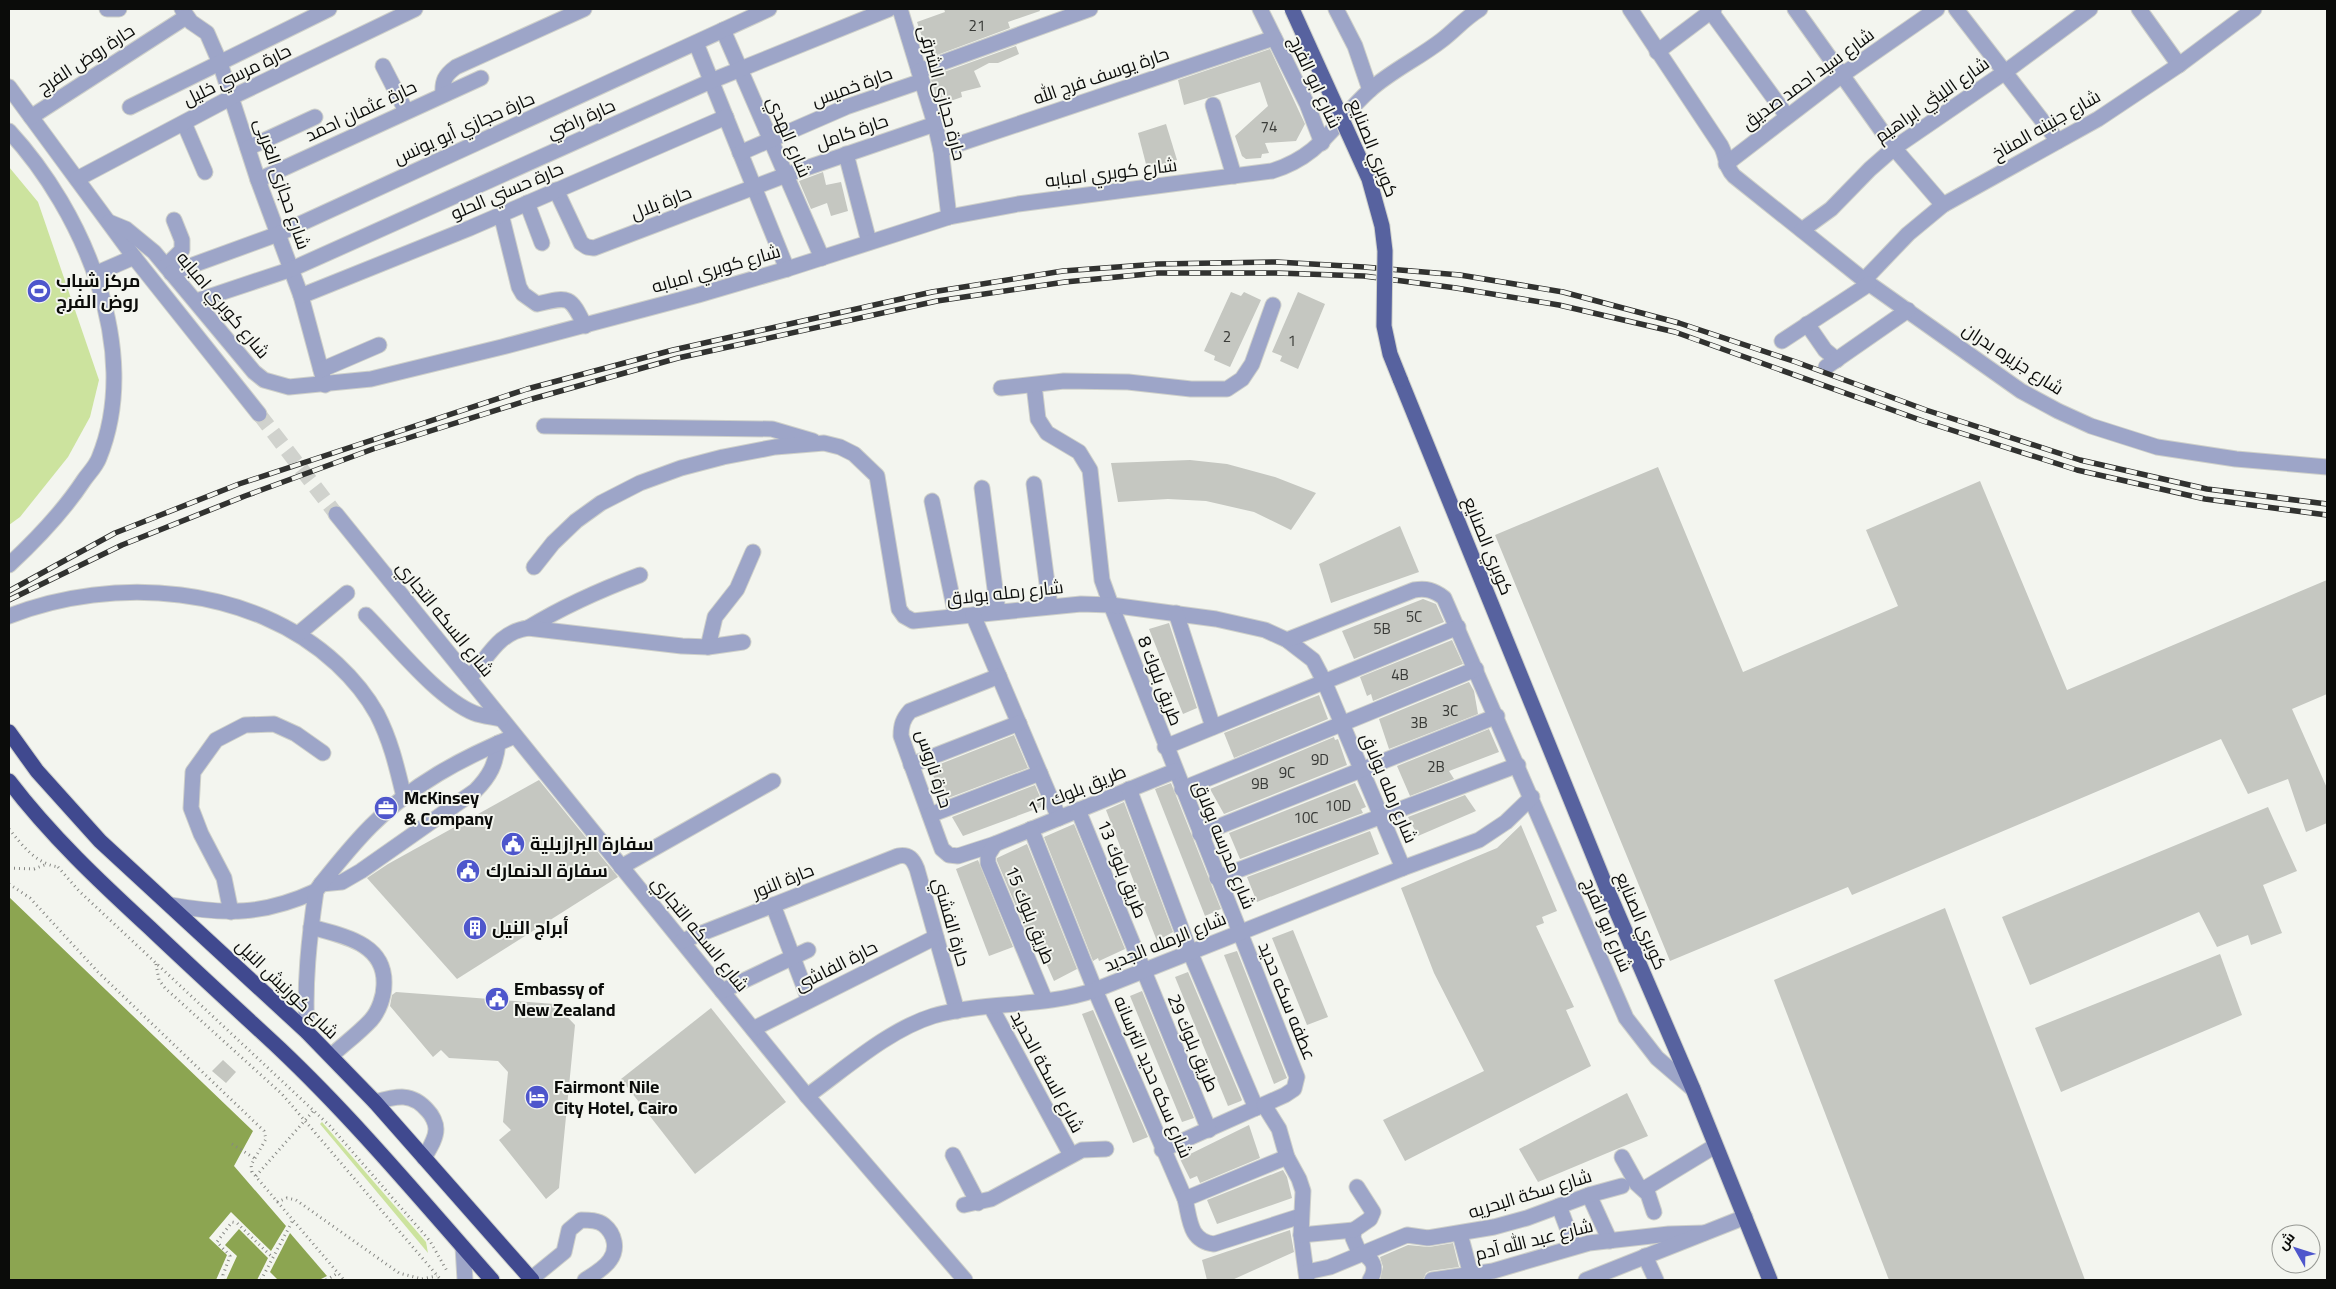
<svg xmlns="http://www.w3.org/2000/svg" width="2336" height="1289" font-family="Georgia,Cairo,serif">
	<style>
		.green { fill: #cce39e }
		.water { fill: #8ca551 }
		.building { fill: #c5c7c1 }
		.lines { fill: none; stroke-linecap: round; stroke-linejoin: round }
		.minor-tunnel { stroke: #d0d2cd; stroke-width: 15; stroke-dasharray: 15 8; stroke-linecap: butt }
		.minor-casing { stroke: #ced0ca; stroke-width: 17 }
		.major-casing { stroke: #ced0ca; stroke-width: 17 }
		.highway-casing { stroke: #ced0ca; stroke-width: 17 }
		.path { stroke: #878884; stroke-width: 3; stroke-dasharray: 1 4; stroke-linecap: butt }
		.minor { stroke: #9da5c8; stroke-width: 15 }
		.major { stroke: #57629f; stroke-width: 15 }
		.highway { stroke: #40498f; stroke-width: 15 }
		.rail-casing { stroke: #313230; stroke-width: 5.5 }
		.rail { stroke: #f3f5ef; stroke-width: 4; stroke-dasharray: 11; stroke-linecap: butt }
		.major-bridge-casing { stroke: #ced0ca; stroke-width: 17; stroke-linecap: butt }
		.major-bridge { stroke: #57629f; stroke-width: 15 }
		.labels { text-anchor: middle; stroke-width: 4; stroke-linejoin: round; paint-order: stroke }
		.number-label { font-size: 15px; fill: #3a3b38 }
		.street-label { font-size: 18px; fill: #0b0c0a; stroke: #f3f5ef }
		.poi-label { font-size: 18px; font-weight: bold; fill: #0b0c0a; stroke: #f3f5ef; text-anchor: start }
	</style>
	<rect width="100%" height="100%" fill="#f3f5ef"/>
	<g class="green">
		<path d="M9,167L38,202L99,380L90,417L68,457L20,517L9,525Z"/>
		<path d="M322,1122L426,1242L428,1253L320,1124Z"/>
	</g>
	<g class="water">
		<path d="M9,897L253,1131L234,1166L286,1226L271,1251L231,1212L209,1238L227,1255L216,1280H9Z"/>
		<path d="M239,1229L268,1258L257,1280H226L237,1256L225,1245Z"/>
		<path d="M290,1233L327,1276L319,1280H278L270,1272Z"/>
	</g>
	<g class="building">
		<path d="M944,9H1039L1040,11L1008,22L1010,28L929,58L917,22L945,12Z"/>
		<path d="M1016,46L1019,54L998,63H989L974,71L981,87L961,92L962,97L939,105L930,77Z"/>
		<path d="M1270,49L1305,124L1296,141L1265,143L1269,153L1262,154L1261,158L1246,159L1242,156L1235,136L1268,106L1260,82L1184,105L1178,80Z"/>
		<path d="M1166,124L1177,160L1147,168L1138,133Z"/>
		<path d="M823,172L826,185L841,182L848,211L831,216L827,203L811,209L799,181Z"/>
		<path d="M1231,292L1241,296L1244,292L1261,300L1230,367L1214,360L1215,356L1204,351Z"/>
		<path d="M1298,292L1325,304L1298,369L1280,361L1282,356L1272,352Z"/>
		<path d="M1190,460L1227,464L1275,477L1316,493L1291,530L1254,512L1206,501L1168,499L1118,502L1111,463Z"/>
		<path d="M1658,467L1743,672L1898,606L1866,530L1980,481L2067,690L2327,580V694L2292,709L2327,788V823L2306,832L2288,779L2248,794L2221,739L1852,895L1848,887L1670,961L1495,535Z"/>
		<path d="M1400,526L1419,572L1331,603L1319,564Z"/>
		<path d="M1423,599L1436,604L1444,622L1354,659L1342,631Z"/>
		<path d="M1169,623L1197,708L1183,714L1149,629Z"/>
		<path d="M1452,640L1463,664L1373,701L1371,694L1367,696L1360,677Z"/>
		<path d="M1469,682L1474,691L1478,714L1389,749L1379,719Z"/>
		<path d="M1319,695L1328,719L1234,758L1224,733Z"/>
		<path d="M1489,729L1499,752L1449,771L1454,779L1410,796L1397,766Z"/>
		<path d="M1014,735L1028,768L943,800L930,768Z"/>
		<path d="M1334,737L1335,740L1338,739L1347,765L1224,814L1210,789Z"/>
		<path d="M539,780L618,877L457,979L367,878L388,864Z"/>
		<path d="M1171,783L1221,909L1205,916L1155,789Z"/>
		<path d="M1355,783L1366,807L1361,809L1363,813L1240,859L1229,833Z"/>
		<path d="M1035,785L1044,806L963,836L952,817Z"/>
		<path d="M1465,795L1476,811L1418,836L1408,817Z"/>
		<path d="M1124,802L1173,932L1157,941L1106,810Z"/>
		<path d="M2268,807L2297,871L2263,885L2282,933L2251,945L2248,935L2217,947L2199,912L2030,985L2002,917Z"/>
		<path d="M1074,824L1125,949L1099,961L1098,958L1093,961L1044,837Z"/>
		<path d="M1521,825L1557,911L1542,917L1544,923L1536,926L1574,1007L1566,1010L1591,1066L1405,1161L1383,1120L1484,1071L1434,973L1401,888L1497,848Z"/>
		<path d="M1370,831L1379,854L1257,902L1247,877Z"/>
		<path d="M1027,844L1077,969L1054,981L1035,938L1030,940L997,861V858Z"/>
		<path d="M978,860L1013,947L989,956L956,869Z"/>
		<path d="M1945,908L2085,1280H1889L1774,980Z"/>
		<path d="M1293,930L1328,1017L1307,1025L1272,938Z"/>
		<path d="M1237,951L1287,1078L1274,1084L1224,955Z"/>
		<path d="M2220,954L2242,1015L2061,1092L2035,1028Z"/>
		<path d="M1188,972L1242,1100L1241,1101L1228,1106L1175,977Z"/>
		<path d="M1142,991L1194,1118L1182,1122L1130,996Z"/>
		<path d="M396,992L555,1004L575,1025L559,1188L546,1199L499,1140L511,1130L503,1122L508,1072L498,1061L449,1058L441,1050L433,1057L390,1006L392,995Z"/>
		<path d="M711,1008L786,1102L695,1174L621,1079Z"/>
		<path d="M1093,1010L1148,1137L1133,1143L1082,1014Z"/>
		<path d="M223,1060L236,1072L226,1083L212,1071Z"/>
		<path d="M1627,1093L1648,1136L1538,1182L1519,1149Z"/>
		<path d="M1249,1125L1260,1158L1200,1183L1197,1176L1190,1179L1180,1159Z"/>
		<path d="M1283,1170L1287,1177L1292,1198L1217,1224L1207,1200Z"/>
		<path d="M1290,1230L1294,1252L1232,1280H1207L1202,1260Z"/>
		<path d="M1453,1243L1459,1267L1430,1271L1426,1273L1423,1280H1380L1383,1267L1380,1257L1408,1245L1429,1247Z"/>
	</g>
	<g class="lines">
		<path class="minor-tunnel" d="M259,414L336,514"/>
		<g class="minor-casing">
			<g id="minor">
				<path d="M107,9H119"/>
				<path d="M182,9L191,22L207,33L220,63L258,180L301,296L325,385"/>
				<path d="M900,9L935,124L941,150L949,217"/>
				<path d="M1260,9L1307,104L1322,143"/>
				<path d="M1336,9L1355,46L1370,90"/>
				<path d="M1630,9L1721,146C1727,157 1725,167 1734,176L1864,280L2021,391L2058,411L2091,426L2157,447L2236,459L2327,467"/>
				<path d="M1709,9L1787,116"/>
				<path d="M1795,9L1894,148L1943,205"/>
				<path d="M1956,9L2058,141"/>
				<path d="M2139,9L2179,65"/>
				<path d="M723,30L822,258"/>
				<path d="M696,43L787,269"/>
				<path d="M1657,52L1714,9"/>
				<path d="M383,66L406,111"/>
				<path d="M919,71L1090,9"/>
				<path d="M9,87L134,257L259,414"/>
				<path d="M443,94C442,81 445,75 456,67L584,9"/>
				<path d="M1213,105L1234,176"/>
				<path d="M130,107L329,9"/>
				<path d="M31,117L186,17"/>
				<path d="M184,123L205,172"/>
				<path d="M9,131C83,211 143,350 99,458C96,466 89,473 84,480C63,512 37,539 9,565"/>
				<path d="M248,148L315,117"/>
				<path d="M941,150L1274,38"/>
				<path d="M740,153L846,107L922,81"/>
				<path d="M846,154L869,242"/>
				<path d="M1726,164L1842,75L1937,9"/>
				<path d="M77,179L232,97L415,9"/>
				<path d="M258,180L481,78"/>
				<path d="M556,190L581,243L587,247L594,248L786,175L935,124"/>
				<path d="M527,203L542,243"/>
				<path d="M501,214L519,287L523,294L537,304C570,296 570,296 585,326"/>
				<path d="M109,222L126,229L154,252L254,372L264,380L289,387L371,379L502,347L698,295L787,269L949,217L1018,204L1272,171C1323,155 1333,123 1370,90C1391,71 1419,58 1442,40C1455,30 1465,18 1480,9"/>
				<path d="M1802,230L1831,209L1870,169L1894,148L2005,72L2090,9"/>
				<path d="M166,266L182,250V240L174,220"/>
				<path d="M171,273L278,234L769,9"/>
				<path d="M95,274L134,257"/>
				<path d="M1864,280L1908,234L1943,205L2098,119L2179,65L2254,9"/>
				<path d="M301,296L470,228L726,117"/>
				<path d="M196,301L292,269L711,81L889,9"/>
				<path d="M1807,324L1825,350L1837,360"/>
				<path d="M1782,341L1869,284"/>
				<path d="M1826,367L1908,310"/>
				<path d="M321,370L379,345"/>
				<path d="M1034,385L1038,419L1047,433L1079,452L1090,470L1102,580L1111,605L1297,1077L1294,1089L1285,1095L1162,1150"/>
				<path d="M1001,388L1064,381L1128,382L1191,389H1227L1242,379L1252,364L1273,305"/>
				<path d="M544,426L772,429L813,441"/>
				<path d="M1034,484L1050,606"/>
				<path d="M982,488L998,612"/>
				<path d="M932,501L956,616"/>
				<path d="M336,514L807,1096L965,1280"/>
				<path d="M534,567L553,543L576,521L601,503L640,483L681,468L723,457L775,447L824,443L840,447L854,454L877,476L899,609L904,616L913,621L1081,604L1111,605L1216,619L1265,630L1287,640L1313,660L1324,681L1403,868"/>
				<path d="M1176,613L1213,727"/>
				<path d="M366,615C396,645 436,697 474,713C482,716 492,717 501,719"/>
				<path d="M973,615L1059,818"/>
				<path d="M9,616C114,575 252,585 337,664C352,678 367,696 377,714C391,741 397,768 404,797"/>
				<path d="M528,628C564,606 600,590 640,575"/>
				<path d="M298,634L347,593"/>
				<path d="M1287,640L1414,590C1426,588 1434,590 1444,598L1626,1018L1657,1058L1693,1089"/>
				<path d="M708,647L715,617L737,589L753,552"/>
				<path d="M999,676L910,711C903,719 901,725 901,736L939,841L942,849L949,855L958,856L995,844L1175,771"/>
				<path d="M469,678C488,658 498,632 528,628L682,646L708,647L743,642"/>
				<path d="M1165,747L1458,627"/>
				<path d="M911,765L1019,723"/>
				<path d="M1129,789L1190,952L1256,1108"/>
				<path d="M1182,789L1476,669"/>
				<path d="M1078,810L1209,1130"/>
				<path d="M930,815L1040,773"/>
				<path d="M1031,829L1095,990L1185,1199C1190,1219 1189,1241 1214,1244L1301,1216"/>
				<path d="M1200,834L1497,716"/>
				<path d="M995,844L988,855V863L1045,1000"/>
				<path d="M621,867L773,781"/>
				<path d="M1217,878L1518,765"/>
				<path d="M321,884L342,882L361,871L475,791C490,776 496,764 498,743"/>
				<path d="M171,905C226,915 264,915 316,891"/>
				<path d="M773,905L809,1000"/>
				<path d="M231,912L224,878L201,834L191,808L193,772L216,740L245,725L274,724L296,734L323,753"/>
				<path d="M311,927C343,936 386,943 384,985C384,996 379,1011 371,1020C359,1033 344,1044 331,1056"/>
				<path d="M682,941L898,856C909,854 913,859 917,869L957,1011"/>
				<path d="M722,991L808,950"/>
				<path d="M991,1007L1071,1155"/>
				<path d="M753,1029L936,937"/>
				<path d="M307,1032C304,984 309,939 316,891L321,884C337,864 353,844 371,826C411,785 462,758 515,736"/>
				<path d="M807,1096C845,1069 888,1030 933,1016C985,1001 1043,1008 1095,990L1403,868L1479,840L1506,822L1532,797"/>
				<path d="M375,1102C397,1096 412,1092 428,1111C432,1115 436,1123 436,1129C436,1139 429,1149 424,1158"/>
				<path d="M1264,1105L1279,1129L1287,1157L1299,1179L1303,1191L1301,1235L1307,1280"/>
				<path d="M953,1155L978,1203"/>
				<path d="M1622,1157L1637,1184L1648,1194L1654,1212"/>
				<path d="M1357,1187L1373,1212L1370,1219L1354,1230L1353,1238L1359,1252C1373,1258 1378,1267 1370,1280"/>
				<path d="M1644,1189L1715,1146"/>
				<path d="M1589,1195L1610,1241"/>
				<path d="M1185,1199L1287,1157"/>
				<path d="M964,1205L991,1199L1082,1150L1106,1149"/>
				<path d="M1559,1206L1574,1246"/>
				<path d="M1460,1234L1471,1275"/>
				<path d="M1301,1235L1354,1230"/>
				<path d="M463,1247L465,1280"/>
				<path d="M1645,1256L1656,1280"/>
				<path d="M1307,1272L1330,1267L1407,1235L1428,1238L1494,1227L1527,1218L1589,1195L1622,1186"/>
				<path d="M531,1279L564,1252L569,1230L581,1220C589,1220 598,1220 604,1225C615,1234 618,1249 610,1260C605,1268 593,1275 585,1280"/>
				<path d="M1432,1280L1493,1271L1589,1243L1669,1234L1704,1233"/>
				<path d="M1586,1280L1745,1217"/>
			</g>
		</g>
		<g class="major-casing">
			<path id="major" d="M1400,379L1607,889L1693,1089L1770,1280"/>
		</g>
		<g class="highway-casing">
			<g id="highway">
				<path d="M9,732L37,771L100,841L307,1032L375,1102L532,1280"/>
				<path d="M9,781C50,835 100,882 150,928C193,969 237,1009 280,1049C356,1121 423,1202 492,1280"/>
			</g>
		</g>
		<g class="path">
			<path d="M9,829C23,846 36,864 59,867"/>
			<path d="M58,867L79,891L330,1126L430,1241L447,1271"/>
			<path d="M9,868L34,869L47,864"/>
			<path d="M9,884L30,898L98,972L264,1131L266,1139L251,1165L252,1172L344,1280"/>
			<path d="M156,964L159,980L165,988L282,1094L441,1280"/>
			<path d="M232,1144L254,1158"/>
			<path d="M256,1176L315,1109"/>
			<path d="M277,1202L287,1198L296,1200L399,1273L422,1279L437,1276"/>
			<path d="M224,1280L223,1275L230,1256L217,1242L232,1222L237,1223L273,1258"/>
			<path d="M261,1280L293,1220"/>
			<path d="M326,1280L338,1273"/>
		</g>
		<use href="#minor" class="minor"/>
		<use href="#major" class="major"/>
		<use href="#highway" class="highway"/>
		<g class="rail-casing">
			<g id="rail">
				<path d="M9,591L115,533L239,484L527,389L673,350L932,292L1063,271L1158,264L1277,262L1364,267L1460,275L1563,292L1679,323L1796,362L1926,410L2080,460L2207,489L2327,504"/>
				<path d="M9,600L122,545L245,496L373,449L532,399L678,358L937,301L1065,282L1158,273H1277L1364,276L1456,288L1559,305L1675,332L1923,421L2077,470L2205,499L2327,515"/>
			</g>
		</g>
		<use href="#rail" class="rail"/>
		<g class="major-bridge-casing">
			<path id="major-bridge" d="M1292,9L1369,179L1382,226L1385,251L1384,326L1390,354L1400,379"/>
		</g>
		<use href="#major-bridge" class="major-bridge"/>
	</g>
	<defs>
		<g id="stadium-disc" transform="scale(1.25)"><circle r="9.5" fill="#4e56cc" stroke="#f3f5ef"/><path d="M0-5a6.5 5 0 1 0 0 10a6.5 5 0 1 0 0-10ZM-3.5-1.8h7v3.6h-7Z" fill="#fff"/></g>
		<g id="office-disc" transform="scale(1.25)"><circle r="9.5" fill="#4e56cc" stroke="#f3f5ef"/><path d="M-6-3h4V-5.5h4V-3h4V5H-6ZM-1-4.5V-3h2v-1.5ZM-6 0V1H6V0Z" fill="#fff"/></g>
		<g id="civic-disc" transform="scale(1.25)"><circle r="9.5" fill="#4e56cc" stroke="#f3f5ef"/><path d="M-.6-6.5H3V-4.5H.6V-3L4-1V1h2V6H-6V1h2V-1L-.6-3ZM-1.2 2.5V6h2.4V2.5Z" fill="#fff"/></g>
		<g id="building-disc" transform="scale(1.25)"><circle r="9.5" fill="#4e56cc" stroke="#f3f5ef"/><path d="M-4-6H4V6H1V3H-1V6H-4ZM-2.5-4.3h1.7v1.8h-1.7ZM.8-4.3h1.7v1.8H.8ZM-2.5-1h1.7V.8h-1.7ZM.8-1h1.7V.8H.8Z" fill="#fff"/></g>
		<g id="hotel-disc" transform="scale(1.25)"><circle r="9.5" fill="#4e56cc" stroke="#f3f5ef"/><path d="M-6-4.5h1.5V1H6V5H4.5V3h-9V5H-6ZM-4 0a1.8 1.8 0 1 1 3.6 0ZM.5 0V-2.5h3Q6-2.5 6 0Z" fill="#fff"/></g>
	</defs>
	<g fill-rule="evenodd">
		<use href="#stadium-disc" x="39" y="291"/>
		<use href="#office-disc" x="386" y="808"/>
		<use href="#civic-disc" x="513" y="844"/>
		<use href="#civic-disc" x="468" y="871"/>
		<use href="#building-disc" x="475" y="928"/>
		<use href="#civic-disc" x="497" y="999"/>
		<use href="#hotel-disc" x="537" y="1097"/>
	</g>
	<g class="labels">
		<g class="number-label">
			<text x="977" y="31">21</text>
			<text x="1269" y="132">74</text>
			<text x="1227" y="342">2</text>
			<text x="1292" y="346">1</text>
			<text x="1414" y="622">5C</text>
			<text x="1382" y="634">5B</text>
			<text x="1400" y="680">4B</text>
			<text x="1450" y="716">3C</text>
			<text x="1419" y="728">3B</text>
			<text x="1320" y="765">9D</text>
			<text x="1436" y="772">2B</text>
			<text x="1287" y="778">9C</text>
			<text x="1260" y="789">9B</text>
			<text x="1338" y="811">10D</text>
			<text x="1306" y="823">10C</text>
		</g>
		<g class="street-label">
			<text transform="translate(86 59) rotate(-33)" y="6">حارة روض الفرج</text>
			<text transform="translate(237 75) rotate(-26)" y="6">حارة مرسي خليل</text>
			<text transform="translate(1101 76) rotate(-19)" y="6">حارة يوسف فرج الله</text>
			<text transform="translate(1808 79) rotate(-36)" y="6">شارع سيد احمد صديق</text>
			<text transform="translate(1315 82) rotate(65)" y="6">شارع ابو الفرج</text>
			<text transform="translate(852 87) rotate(-20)" y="6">حارة خميس</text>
			<text transform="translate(942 93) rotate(75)" y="6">حارة حجازى الشرقى</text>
			<text transform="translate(1932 100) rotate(-35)" y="6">شارع الليثي ابراهيم</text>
			<text transform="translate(361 111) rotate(-25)" y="6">حارة عثمان احمد</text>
			<text transform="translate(581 119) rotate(-24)" y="6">حارة راضي</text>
			<text transform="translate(2046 125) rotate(-30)" y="6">شارع جنينه المناخ</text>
			<text transform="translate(464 128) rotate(-24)" y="6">حارة حجازي أبو يونس</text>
			<text transform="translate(852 132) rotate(-19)" y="6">حارة كامل</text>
			<text transform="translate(789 137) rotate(67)" y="6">شارع الهدي</text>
			<text transform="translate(1373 148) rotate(68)" y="6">كوبري الصنايع</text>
			<text transform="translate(1111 173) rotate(-7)" y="6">شارع كوبري امبابه</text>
			<text transform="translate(282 184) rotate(71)" y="6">شارع حجازى الغربى</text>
			<text transform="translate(507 191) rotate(-23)" y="6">حارة حسني الحلو</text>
			<text transform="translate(661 203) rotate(-21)" y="6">حارة بلال</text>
			<text transform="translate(716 269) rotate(-16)" y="6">شارع كوبري امبابه</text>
			<text transform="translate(223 305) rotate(50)" y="6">شارع كوبري امبابه</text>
			<text transform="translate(2013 359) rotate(33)" y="6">شارع جزيره بدران</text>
			<text transform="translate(1488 546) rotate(68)" y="6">كوبري الصنايع</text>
			<text transform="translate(1005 593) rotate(-6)" y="6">شارع رمله بولاق</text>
			<text transform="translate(445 619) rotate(51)" y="6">شارع السكه التجاري</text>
			<text transform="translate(1160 681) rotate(69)" y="6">طريق بلوك 8</text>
			<text transform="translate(934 769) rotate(72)" y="6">حارة ناروس</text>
			<text transform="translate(1389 788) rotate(67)" y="6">شارع رمله بولاق</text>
			<text transform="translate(1077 790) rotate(-22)" y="6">طريق بلوك 17</text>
			<text transform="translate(1224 845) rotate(68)" y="6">شارع مدرسه بولاق</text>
			<text transform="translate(1122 869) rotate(68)" y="6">طريق بلوك 13</text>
			<text transform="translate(783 881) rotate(-22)" y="6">حارة النور</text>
			<text transform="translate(1030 915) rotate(68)" y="6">طريق بلوك 15</text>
			<text transform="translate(1641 921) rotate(67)" y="6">كوبري الصنايع</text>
			<text transform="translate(951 922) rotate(74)" y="6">حارة الفشني</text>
			<text transform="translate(1607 925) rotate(67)" y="6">شارع ابو الفرج</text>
			<text transform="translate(700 934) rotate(51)" y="6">شارع السكه التجاري</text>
			<text transform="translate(1165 942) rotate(-22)" y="6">شارع الرمله الجديد</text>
			<text transform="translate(836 966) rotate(-27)" y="6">حارة الفاشى</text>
			<text transform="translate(287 989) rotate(44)" y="6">شارع كورنيش النيل</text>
			<text transform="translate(1287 1001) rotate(68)" y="6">عطفه سكه حديد</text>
			<text transform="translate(1193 1043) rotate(67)" y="6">طريق بلوك 29</text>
			<text transform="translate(1047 1072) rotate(62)" y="6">شارع السكة الحديد</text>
			<text transform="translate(1153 1077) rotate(67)" y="6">شارع سكه حديد الترسانه</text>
			<text transform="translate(1530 1194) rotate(-17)" y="6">شارع سكة البحريه</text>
			<text transform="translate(1534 1240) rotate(-14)" y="6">شارع عبد الله آدم</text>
		</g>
		<g class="poi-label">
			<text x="56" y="287">مركز شباب<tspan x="56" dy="21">روض الفرج</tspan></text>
			<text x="404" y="804">McKinsey<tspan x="404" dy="21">&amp; Company</tspan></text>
			<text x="530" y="850">سفارة البرازيلية</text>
			<text x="486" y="877">سفارة الدنمارك</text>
			<text x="492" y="934">أبراج النيل</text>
			<text x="514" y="995">Embassy of<tspan x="514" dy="21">New Zealand</tspan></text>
			<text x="554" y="1093">Fairmont Nile<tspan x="554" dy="21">City Hotel, Cairo</tspan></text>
		</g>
	</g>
	<rect width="2336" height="1289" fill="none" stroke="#0b0c0a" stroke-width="20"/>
	<g transform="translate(2296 1249) rotate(309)"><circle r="24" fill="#f3f5ef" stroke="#969893"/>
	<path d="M0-4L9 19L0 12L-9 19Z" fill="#4e56cc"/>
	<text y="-8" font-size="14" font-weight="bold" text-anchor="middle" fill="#0b0c0a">ش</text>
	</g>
</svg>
